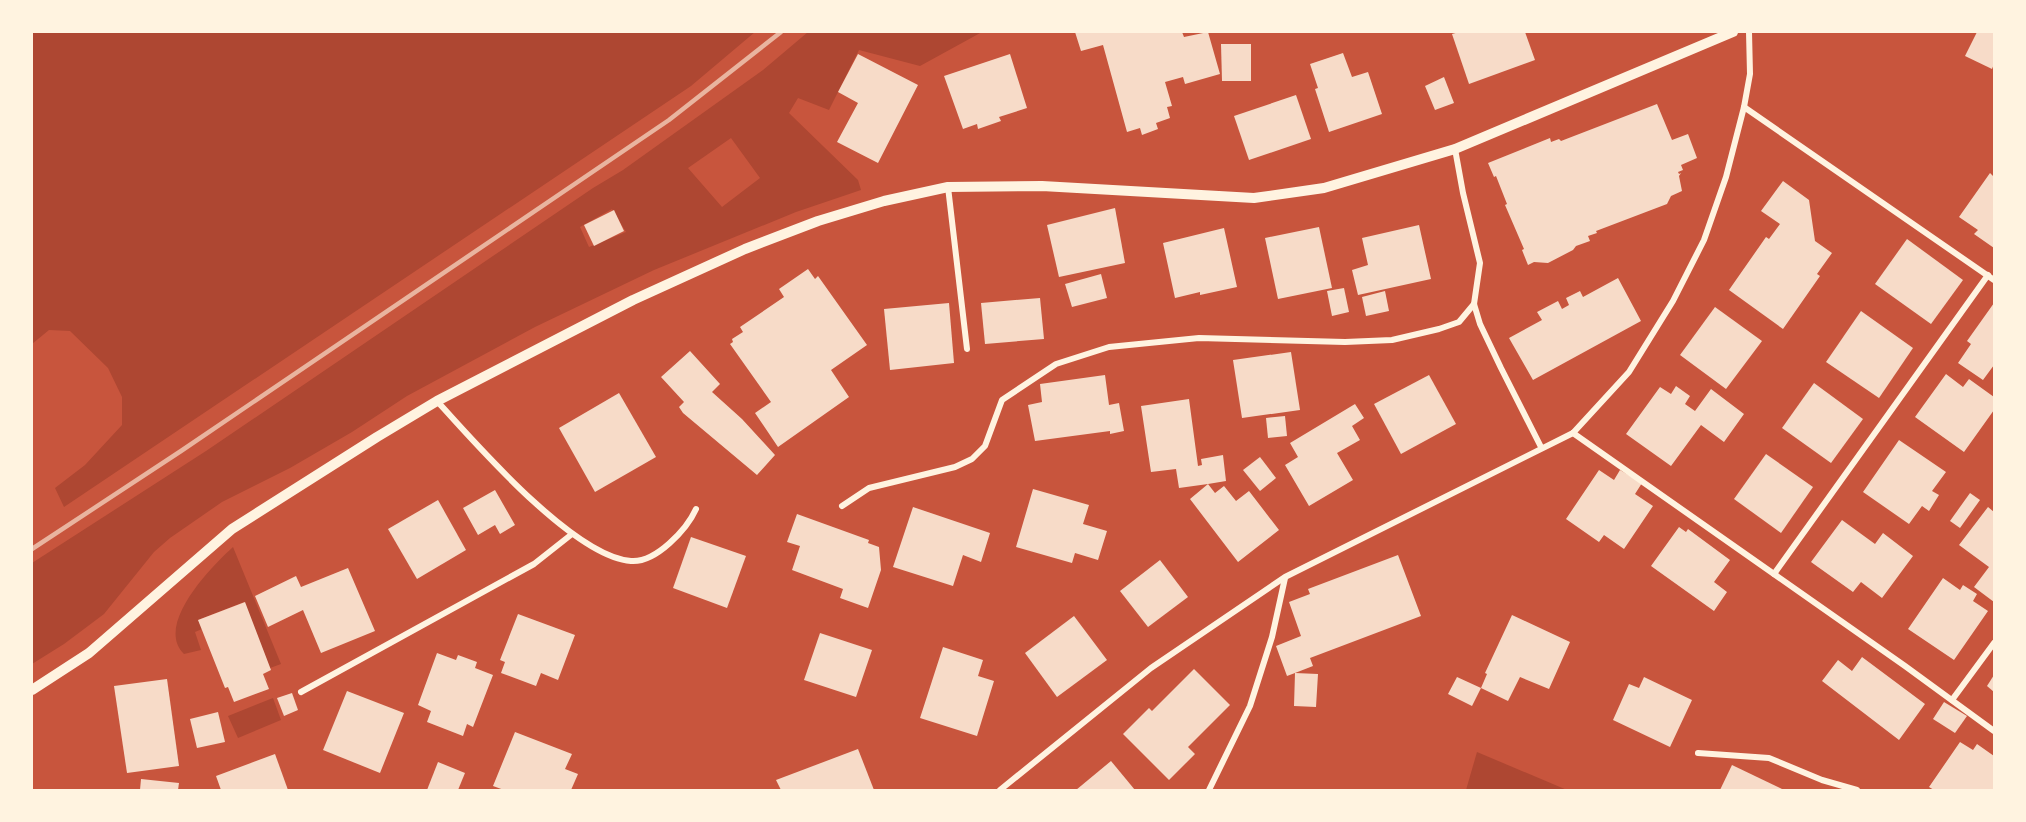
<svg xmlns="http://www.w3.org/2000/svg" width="2026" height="822" font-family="'Alegreya Sans',sans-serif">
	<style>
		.green { fill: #ae4732; fill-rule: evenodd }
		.building { fill: #f7dbc8 }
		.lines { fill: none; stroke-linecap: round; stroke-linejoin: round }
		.minor { stroke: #fff3e0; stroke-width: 6 }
		.tertiary { stroke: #fff3e0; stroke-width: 10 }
		.rail { stroke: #e9b49f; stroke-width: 4.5 }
	</style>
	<rect width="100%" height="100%" fill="#c8553d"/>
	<g class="green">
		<path d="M32,32H755L691,86L64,507L55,488L85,465L122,425V397L108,368L70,331L49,330L32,344Z"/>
		<path d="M808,32H982L920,66L859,50L829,110L798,98L789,113L858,180L861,190L796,212L654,270L535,327L407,396L352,432L290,468L222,502L170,538L154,552L104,614L64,644L32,664V563L206,451L593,188L623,170L763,70ZM731,138L760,178L722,207L688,168ZM612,209L626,232L589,247L580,227Z"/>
		<path d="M233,547L281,664L270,668L244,602L198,620L202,629L195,632L201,650L184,654C154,625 212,566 233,547Z"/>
		<path d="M273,698L281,720L238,738L228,716Z"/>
		<path d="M1477,752L1567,790H1466Z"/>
	</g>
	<g class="building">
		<path d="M1075,32H1182L1184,37L1208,32L1220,74L1185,84L1183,77L1165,82L1172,106L1167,107L1170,118L1156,123L1158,129L1142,135L1140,128L1127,132L1103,45L1081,51Z"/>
		<path d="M1459,32H1525L1535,60L1469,84L1452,34Z"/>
		<path d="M1977,32H1994V64L1992,69L1965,56Z"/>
		<path d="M1221,44H1251V81H1222Z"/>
		<path d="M1343,53L1352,77L1368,72L1382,114L1329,132L1315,89L1318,88L1310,64Z"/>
		<path d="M858,54L918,85L878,163L837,142L858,103L838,92Z"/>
		<path d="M1010,54L1027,108L999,117L1001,121L978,129L977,124L963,129L944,76Z"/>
		<path d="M1444,77L1454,103L1435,110L1425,86Z"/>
		<path d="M1296,95L1311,139L1249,160L1234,116Z"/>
		<path d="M1657,104L1672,140L1688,134L1697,158L1681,165L1683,170L1678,172L1679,174L1681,173L1679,176L1682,191L1671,196L1667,204L1596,231L1597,233L1588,236L1590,241L1576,246L1573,250L1548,263L1534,262L1528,265L1522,250L1524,249L1505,205L1507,204L1496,176L1494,177L1488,163L1550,138L1551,142L1559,139L1561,141Z"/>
		<path d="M1990,173L1994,177V248L1974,234L1978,230L1959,217Z"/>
		<path d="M1783,181L1809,200L1815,241L1832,253L1817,274L1820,276L1783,329L1729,290L1766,237L1769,239L1780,224L1761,211Z"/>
		<path d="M1115,208L1125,263L1059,277L1047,225Z"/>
		<path d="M614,210L624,231L594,246L584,225Z"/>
		<path d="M1419,225L1431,279L1358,295L1352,270L1368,265L1362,238Z"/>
		<path d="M1319,227L1332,288L1278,299L1265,238Z"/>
		<path d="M1224,228L1237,287L1200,295V292L1175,298L1163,243Z"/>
		<path d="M1907,239L1963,280L1931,324L1875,284Z"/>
		<path d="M808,269L815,279L818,276L867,345L831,370L849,397L778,447L755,413L771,402L730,344L733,342L732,339L743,332L740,327L784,297L779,289Z"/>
		<path d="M1101,274L1107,298L1072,307L1065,284Z"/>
		<path d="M1618,278L1641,321L1533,380L1509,338L1542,320L1537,312L1558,301L1562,309L1569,305L1566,298L1580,291L1583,297Z"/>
		<path d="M1344,288L1349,312L1332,316L1327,291Z"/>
		<path d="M1385,291L1389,311L1366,316L1362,297Z"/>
		<path d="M1040,298L1044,339L985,344L981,303Z"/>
		<path d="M949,303L954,363L890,370L884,309Z"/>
		<path d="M1994,303V365L1983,380L1958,363L1971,344L1967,341Z"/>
		<path d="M1715,307L1762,341L1726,389L1680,355Z"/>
		<path d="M1861,311L1913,348L1879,398L1826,362Z"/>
		<path d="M690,351L720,384L712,392L742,419L775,455L757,475L683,413L679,407L684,402L661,377Z"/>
		<path d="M1291,352L1300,410L1242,418L1233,360Z"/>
		<path d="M1946,374L1963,387L1969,379L1994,397V410L1964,452L1915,417Z"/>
		<path d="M1105,375L1109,405L1119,403L1124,431L1110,434V431L1035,441L1028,405L1042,402L1040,384Z"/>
		<path d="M1429,375L1456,424L1401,454L1374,404Z"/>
		<path d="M1814,383L1863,419L1831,463L1782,428Z"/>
		<path d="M1676,386L1690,396L1685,404L1695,411L1711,389L1744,414L1724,442L1701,425L1671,466L1626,434L1660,387L1671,394Z"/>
		<path d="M619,393L656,457L595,492L559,428Z"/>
		<path d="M1189,399L1198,466L1202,465L1201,459L1223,455L1226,481L1208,484L1215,493L1224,486L1236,501L1249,491L1279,530L1238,562L1190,499L1208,484L1179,488L1176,469L1151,472L1141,406Z"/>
		<path d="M1355,404L1364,418L1352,426L1360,440L1337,453L1353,480L1309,506L1285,465L1298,457L1290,443Z"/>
		<path d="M1285,416L1287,436L1268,438L1266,418Z"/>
		<path d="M1899,440L1946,472L1932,491L1939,495L1929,511L1922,506L1909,524L1863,492Z"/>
		<path d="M1766,454L1813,487L1781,533L1734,499Z"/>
		<path d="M1260,457L1276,478L1260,491L1243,470Z"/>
		<path d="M1599,470L1614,480L1620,470L1642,483L1635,494L1653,506L1624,549L1604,535L1599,542L1566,519Z"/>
		<path d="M1033,489L1089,505L1083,524L1107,531L1098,560L1075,553L1072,563L1016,547Z"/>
		<path d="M495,490L515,525L500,534L495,525L478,535L463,508Z"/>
		<path d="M1970,493L1980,500L1960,528L1950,521Z"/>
		<path d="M438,500L466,550L417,579L388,529Z"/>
		<path d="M913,507L990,533L981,562L963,555L953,586L893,567Z"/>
		<path d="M1988,507L1994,512V602L1974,587L1989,567L1959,545Z"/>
		<path d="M797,514L869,540L868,543L879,547L881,570L868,608L840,598L843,589L792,570L800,546L787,542Z"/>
		<path d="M1842,520L1875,544L1883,533L1913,556L1882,598L1861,582L1853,592L1811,562Z"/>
		<path d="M1679,527L1686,532L1688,529L1730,560L1714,582L1727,592L1714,611L1651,566Z"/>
		<path d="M691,537L746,556L727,608L673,588Z"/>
		<path d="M1398,555L1421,616L1310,658L1313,666L1295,673L1318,674L1316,707L1294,706L1295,673L1287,676L1276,646L1301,636L1289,602L1310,594L1308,589Z"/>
		<path d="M1160,560L1188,597L1148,627L1120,591Z"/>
		<path d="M348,568L375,631L321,653L303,610L268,627L255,596L296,576L301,587Z"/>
		<path d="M1943,578L1960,590L1963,585L1977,594L1973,601L1988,611L1954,660L1908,629Z"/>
		<path d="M245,602L271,670L263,674L269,689L234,702L228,687L225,688L198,620Z"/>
		<path d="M518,614L575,635L558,680L541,673L536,686L501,673L505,662L500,660Z"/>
		<path d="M1512,615L1570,642L1549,689L1520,677L1508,701L1481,688L1472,706L1448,694L1457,677L1481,688L1487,674L1485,673Z"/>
		<path d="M1074,616L1107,660L1057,697L1025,653Z"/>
		<path d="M820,633L872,650L856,697L804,680Z"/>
		<path d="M943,647L983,660L978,676L994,681L977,736L920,718Z"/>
		<path d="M437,653L456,660L458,655L477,662L475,668L493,675L473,727L467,724L463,736L427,722L431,711L418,705Z"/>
		<path d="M1862,657L1925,704L1899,740L1822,681L1838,660L1852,671Z"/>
		<path d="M1194,669L1230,705L1188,747L1195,754L1169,780L1123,734L1149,708L1152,711Z"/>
		<path d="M1994,675V692L1987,686Z"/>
		<path d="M1644,677L1692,700L1670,747L1613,720L1629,684L1639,688Z"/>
		<path d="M167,679L179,766L127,773L114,686Z"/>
		<path d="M347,691L404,713L380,773L323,750Z"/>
		<path d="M292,693L298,710L284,716L277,698Z"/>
		<path d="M1944,702L1967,716L1955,733L1933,719Z"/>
		<path d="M218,712L225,742L197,748L190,719Z"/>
		<path d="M515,732L572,754L565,769L578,774L571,790H504L493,786Z"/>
		<path d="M1960,742L1973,750L1977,744L1994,756V790H1934L1929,787Z"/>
		<path d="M858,749L874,790H781L776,780Z"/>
		<path d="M275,754L288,790H221L216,776Z"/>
		<path d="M1111,761L1135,790H1076Z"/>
		<path d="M438,762L465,773L458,790H427Z"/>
		<path d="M1732,765L1784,790H1720Z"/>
		<path d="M141,779L179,783L178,790H140Z"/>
	</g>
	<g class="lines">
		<g class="minor">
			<path d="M1744,107L1994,280"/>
			<path d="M1455,149L1463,193L1480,263L1474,304L1480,324L1501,368L1541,447"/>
			<path d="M948,187L967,349"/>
			<path d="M437,401C475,443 574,557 631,561C656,563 687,529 696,509"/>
			<path d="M1573,433L1905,666L1994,731"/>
			<path d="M842,506L869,488L955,467L972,459L985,446L1002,400L1056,364L1109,347L1199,338L1345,342L1392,340L1439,329L1459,322L1474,304"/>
			<path d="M1774,574L1988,275"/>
			<path d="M301,692L534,564L572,534"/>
			<path d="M1952,700L1994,643"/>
			<path d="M1698,753L1769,758L1822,780L1857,790"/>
			<path d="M1000,790L1151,668L1285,577L1573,433L1629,372L1673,301L1704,240L1726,177L1744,107L1750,74L1749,32"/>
			<path d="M1209,790L1250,706L1272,637L1285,578"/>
		</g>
		<path class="tertiary" d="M32,690L89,653L232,529L377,437L437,401L633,300L745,249L818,221L884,201L948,187L1042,186L1254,198L1324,188L1455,149L1733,32"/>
		<path class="rail" d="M32,549L181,451L669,120L781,32"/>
	</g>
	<rect width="2026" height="822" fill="none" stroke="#fff3e0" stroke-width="66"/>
</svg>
